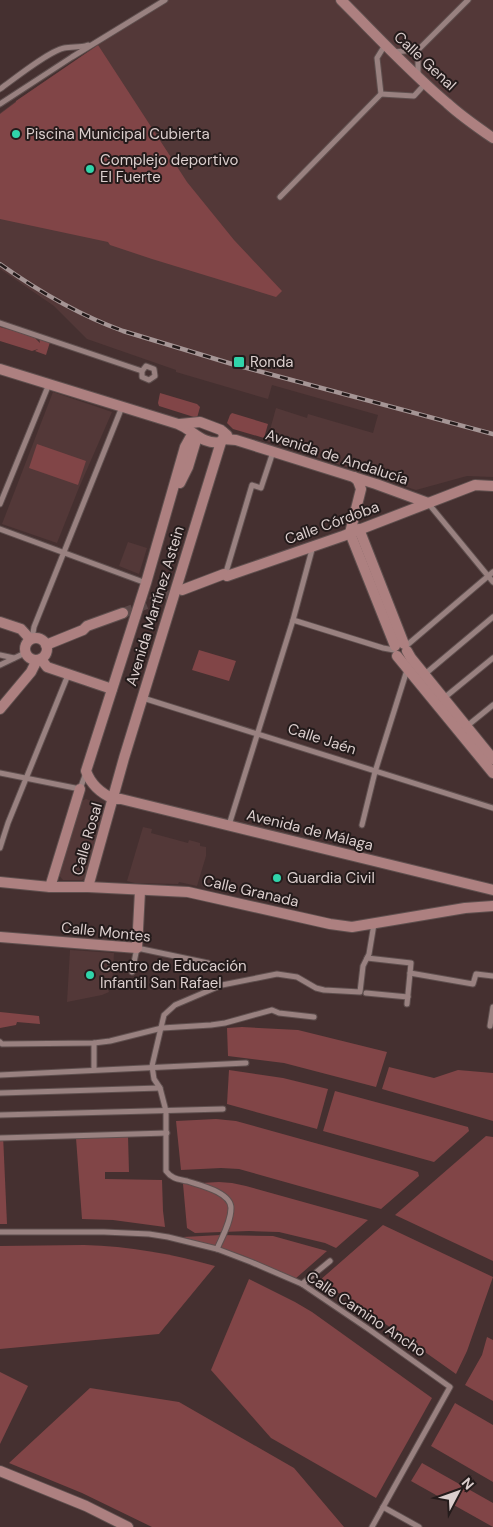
<svg xmlns="http://www.w3.org/2000/svg" width="493" height="1527" font-family="'DM Sans',sans-serif">
	<style>
		.built { fill: #533838 }
		.green { fill: #814547 }
		.lines { fill: none; stroke-linecap: round; stroke-linejoin: round }
		.secondary-tunnel { stroke: #5c4848; stroke-width: 10; stroke-dasharray: 10 5; stroke-linecap: butt }
		.street-casing { stroke: #5f4f4e; stroke-width: 7 }
		.secondary-casing { stroke: #5f4f4e; stroke-width: 12 }
		.street { stroke: #998180; stroke-width: 5 }
		.secondary { stroke: #ad8080; stroke-width: 10 }
		.rail-casing { stroke: #a59595; stroke-width: 4.5 }
		.rail { stroke: #241b1b; stroke-width: 2.5; stroke-dasharray: 8; stroke-linecap: butt }
		.poi-dot { fill: #30d4aa; stroke: #241b1b; stroke-width: 2 }
		.labels { text-anchor: middle; stroke-width: 4; stroke-linejoin: round; paint-order: stroke }
		.street-label { font-size: 15px; fill: #dbcecd; stroke: #241b1b }
		.poi-label { font-size: 15px; fill: #dbcecd; stroke: #241b1b; text-anchor: start }
	</style>
	<rect width="100%" height="100%" fill="#453030"/>
	<g class="built">
		<path d="M161,0H493V477L467,476L416,490L267,441L276,408L307,418L308,414L373,433L378,415L272,385L268,399L176,372V370L87,339L54,306L0,269V113L16,101L98,45Z"/>
		<path d="M53,392L112,412L78,490L57,543L2,524Z"/>
		<path d="M128,542L147,548L139,574L119,566Z"/>
		<path d="M86,799L103,805L106,810L85,878L82,880H63L58,874L81,801Z"/>
		<path d="M143,827L152,829L151,833L188,843L189,840L200,843V846L206,847V856L197,886L179,882L178,884L135,883L127,881Z"/>
		<path d="M70,950L114,953L112,988L108,989L109,992L102,995L67,1002Z"/>
	</g>
	<g class="green">
		<path d="M98,45L187,182L234,240L282,291L276,297L152,259L110,245L108,242L0,219V114L16,102V101Z"/>
		<path d="M0,327L33,336L40,343L39,338L50,342L46,355L35,351L38,349L32,351L0,341Z"/>
		<path d="M160,393L197,404L200,407L197,418L159,406L158,403Z"/>
		<path d="M232,413L268,424L264,438L233,429L227,423L230,415Z"/>
		<path d="M37,444L86,461L78,485L29,468Z"/>
		<path d="M199,650L236,661L229,681L192,670Z"/>
		<path d="M0,1012L39,1016L40,1024L17,1022L16,1025L0,1028Z"/>
		<path d="M242,1027L298,1030L387,1052L376,1087L284,1063L228,1056L227,1028Z"/>
		<path d="M389,1067L434,1078L458,1070L493,1073V1121L382,1089Z"/>
		<path d="M229,1070L283,1078L328,1089L317,1129L227,1104Z"/>
		<path d="M335,1091L468,1127L469,1131L434,1162L323,1131Z"/>
		<path d="M216,1119L236,1121L412,1170L418,1172L419,1176L381,1209L239,1169L221,1168L181,1170L176,1121Z"/>
		<path d="M0,1135H3L7,1224H0Z"/>
		<path d="M128,1136L129,1172H105V1179L162,1180L163,1211L165,1227L113,1220L82,1219L76,1138Z"/>
		<path d="M486,1136L493,1137V1261L395,1215Z"/>
		<path d="M219,1182L232,1183L246,1186L368,1220L336,1248L325,1243L279,1232L249,1231L195,1233L187,1228L183,1184Z"/>
		<path d="M383,1225L493,1277L467,1351L456,1374L360,1306L319,1281Z"/>
		<path d="M221,1235L273,1236L327,1251L295,1279L242,1255L183,1237Z"/>
		<path d="M84,1245C129,1246 172,1254 215,1266L159,1334L0,1349V1246Z"/>
		<path d="M249,1279L295,1302L312,1312L432,1398L376,1498L271,1438L211,1370Z"/>
		<path d="M487,1337L493,1340V1401L465,1385L482,1355Z"/>
		<path d="M0,1372L28,1386L0,1444Z"/>
		<path d="M90,1388L179,1402L294,1468L344,1527H152L82,1493L9,1463Z"/>
		<path d="M455,1403L493,1425V1482L431,1446Z"/>
		<path d="M422,1463L493,1503V1527L411,1481Z"/>
	</g>
	<g class="lines">
		<path class="secondary-tunnel" d="M123,613L181,591"/>
		<g class="street-casing">
			<g id="street">
				<path d="M393,52L418,50L468,0"/>
				<path d="M418,76V50"/>
				<path d="M0,89C14,79 49,51 64,48C72,46 80,48 88,45"/>
				<path d="M381,94L414,96L425,84"/>
				<path d="M0,104L72,57L165,0"/>
				<path d="M280,197L381,94L377,58L385,45"/>
				<path d="M0,323L142,371"/>
				<path d="M146,366L154,369L155,376L149,380L142,377V371Z"/>
				<path d="M428,503L493,582"/>
				<path d="M0,504L49,384"/>
				<path d="M0,529L146,583"/>
				<path d="M227,575V569L252,485L261,488L273,452"/>
				<path d="M293,620L383,648L394,650"/>
				<path d="M33,638V633L34,627L122,407"/>
				<path d="M406,646L493,572"/>
				<path d="M0,655L14,658"/>
				<path d="M0,665L25,653"/>
				<path d="M425,674L493,617"/>
				<path d="M143,698L493,808"/>
				<path d="M444,698L493,658"/>
				<path d="M467,726L493,705"/>
				<path d="M0,773L80,789L86,773"/>
				<path d="M229,825L293,620L313,546"/>
				<path d="M362,825L375,772L407,670"/>
				<path d="M0,848L8,823L68,675"/>
				<path d="M367,958L411,963L407,1004"/>
				<path d="M132,972L137,948L208,963"/>
				<path d="M410,973L473,984L476,974L493,976"/>
				<path d="M366,993L408,997"/>
				<path d="M490,1026L493,1007"/>
				<path d="M0,1042L2,1044L94,1043L110,1041L162,1028L211,1025L225,1023L272,1010L279,1013L314,1017"/>
				<path d="M94,1069V1043"/>
				<path d="M0,1075L246,1063"/>
				<path d="M0,1093L160,1088"/>
				<path d="M0,1115L223,1109"/>
				<path d="M0,1138L167,1133"/>
				<path d="M0,1232H104L149,1234L168,1237L217,1249L251,1262L302,1284L367,1328L450,1387L372,1527"/>
				<path d="M217,1249C222,1237 231,1222 231,1208C231,1192 199,1185 187,1181C178,1179 172,1179 166,1171V1111L160,1088L154,1079L152,1066L164,1015L175,1005L222,985L277,974L297,977L316,988L324,990L360,992L363,966L369,954L374,924"/>
				<path d="M302,1284L330,1261"/>
				<path d="M383,1507L419,1527"/>
			</g>
		</g>
		<g class="secondary-casing">
			<g id="secondary">
				<path d="M341,0C376,35 409,71 447,103C461,116 477,127 493,138"/>
				<path d="M0,369L178,424C193,430 202,445 221,442"/>
				<path d="M180,424L200,422L221,430L227,435"/>
				<path d="M223,439L236,440L376,484L428,503"/>
				<path d="M354,477L358,481L361,489L350,533L395,646"/>
				<path d="M180,483L188,467L197,437"/>
				<path d="M359,529L404,644"/>
				<path d="M182,590L224,574L227,576L343,536L475,485L493,486"/>
				<path d="M0,622L21,629L30,639"/>
				<circle cx="36" cy="649" r="11"/>
				<path d="M46,645L83,630L87,626L123,613"/>
				<path d="M407,651L411,658L493,759"/>
				<path d="M397,656L493,773"/>
				<path d="M41,659L47,667L112,689"/>
				<path d="M0,709L31,672L37,660"/>
				<path d="M114,799C100,793 91,785 86,771L146,583L185,447L190,438L194,435"/>
				<path d="M114,799H121L493,890"/>
				<path d="M0,882L50,887H88L188,892L330,924L352,927L465,908L493,906"/>
				<path d="M50,887L80,789"/>
				<path d="M88,887L124,758L221,442L224,437L223,432"/>
				<path d="M0,937L137,948L140,891"/>
				<path d="M0,1471L86,1506L128,1527"/>
			</g>
		</g>
		<use href="#street" class="street"/>
		<use href="#secondary" class="secondary"/>
		<g class="rail-casing">
			<path id="rail" d="M0,264C38,291 79,315 123,331L232,364L493,434"/>
		</g>
		<use href="#rail" class="rail"/>
	</g>
	<g class="poi-dot">
		<circle cx="16" cy="134" r="5"/>
		<circle cx="90" cy="169" r="5"/>
		<rect x="233" y="356" width="12" height="12" rx="2.5"/>
		<circle cx="277" cy="878" r="5"/>
		<circle cx="90" cy="975" r="5"/>
	</g>
	<g class="labels">
		<g class="street-label">
			<text transform="translate(425 61) rotate(43)" y="5">Calle Genal</text>
			<text transform="translate(337 457) rotate(18)" y="5">Avenida de Andalucía</text>
			<text transform="translate(332 523) rotate(-20)" y="5">Calle Córdoba</text>
			<text transform="translate(155 606) rotate(-73)" y="5">Avenida Martínez Astein</text>
			<text transform="translate(322 739) rotate(18)" y="5">Calle Jaén</text>
			<text transform="translate(310 830) rotate(14)" y="5">Avenida de Málaga</text>
			<text transform="translate(87 839) rotate(-74)" y="5">Calle Rosal</text>
			<text transform="translate(251 891) rotate(13)" y="5">Calle Granada</text>
			<text transform="translate(106 932) rotate(6)" y="5">Calle Montes</text>
			<text transform="translate(366 1314) rotate(34)" y="5">Calle Camino Ancho</text>
		</g>
		<g class="poi-label">
			<text x="26" y="139">Piscina Municipal Cubierta</text>
			<text x="100" y="165">Complejo deportivo<tspan x="100" dy="17">El Fuerte</tspan></text>
			<text x="250" y="367">Ronda</text>
			<text x="287" y="883">Guardia Civil</text>
			<text x="100" y="971">Centro de Educación<tspan x="100" dy="17">Infantil San Rafael</tspan></text>
		</g>
	</g>
	<g transform="translate(458 1492) rotate(49)" stroke="#241b1b" stroke-width="4" paint-order="stroke">
	<path d="M0-4L9 19L0 12L-9 19Z" fill="#dbcecd"/>
	<text y="-8" font-size="14" font-weight="bold" text-anchor="middle" fill="#dbcecd">N</text>
	</g>
</svg>
